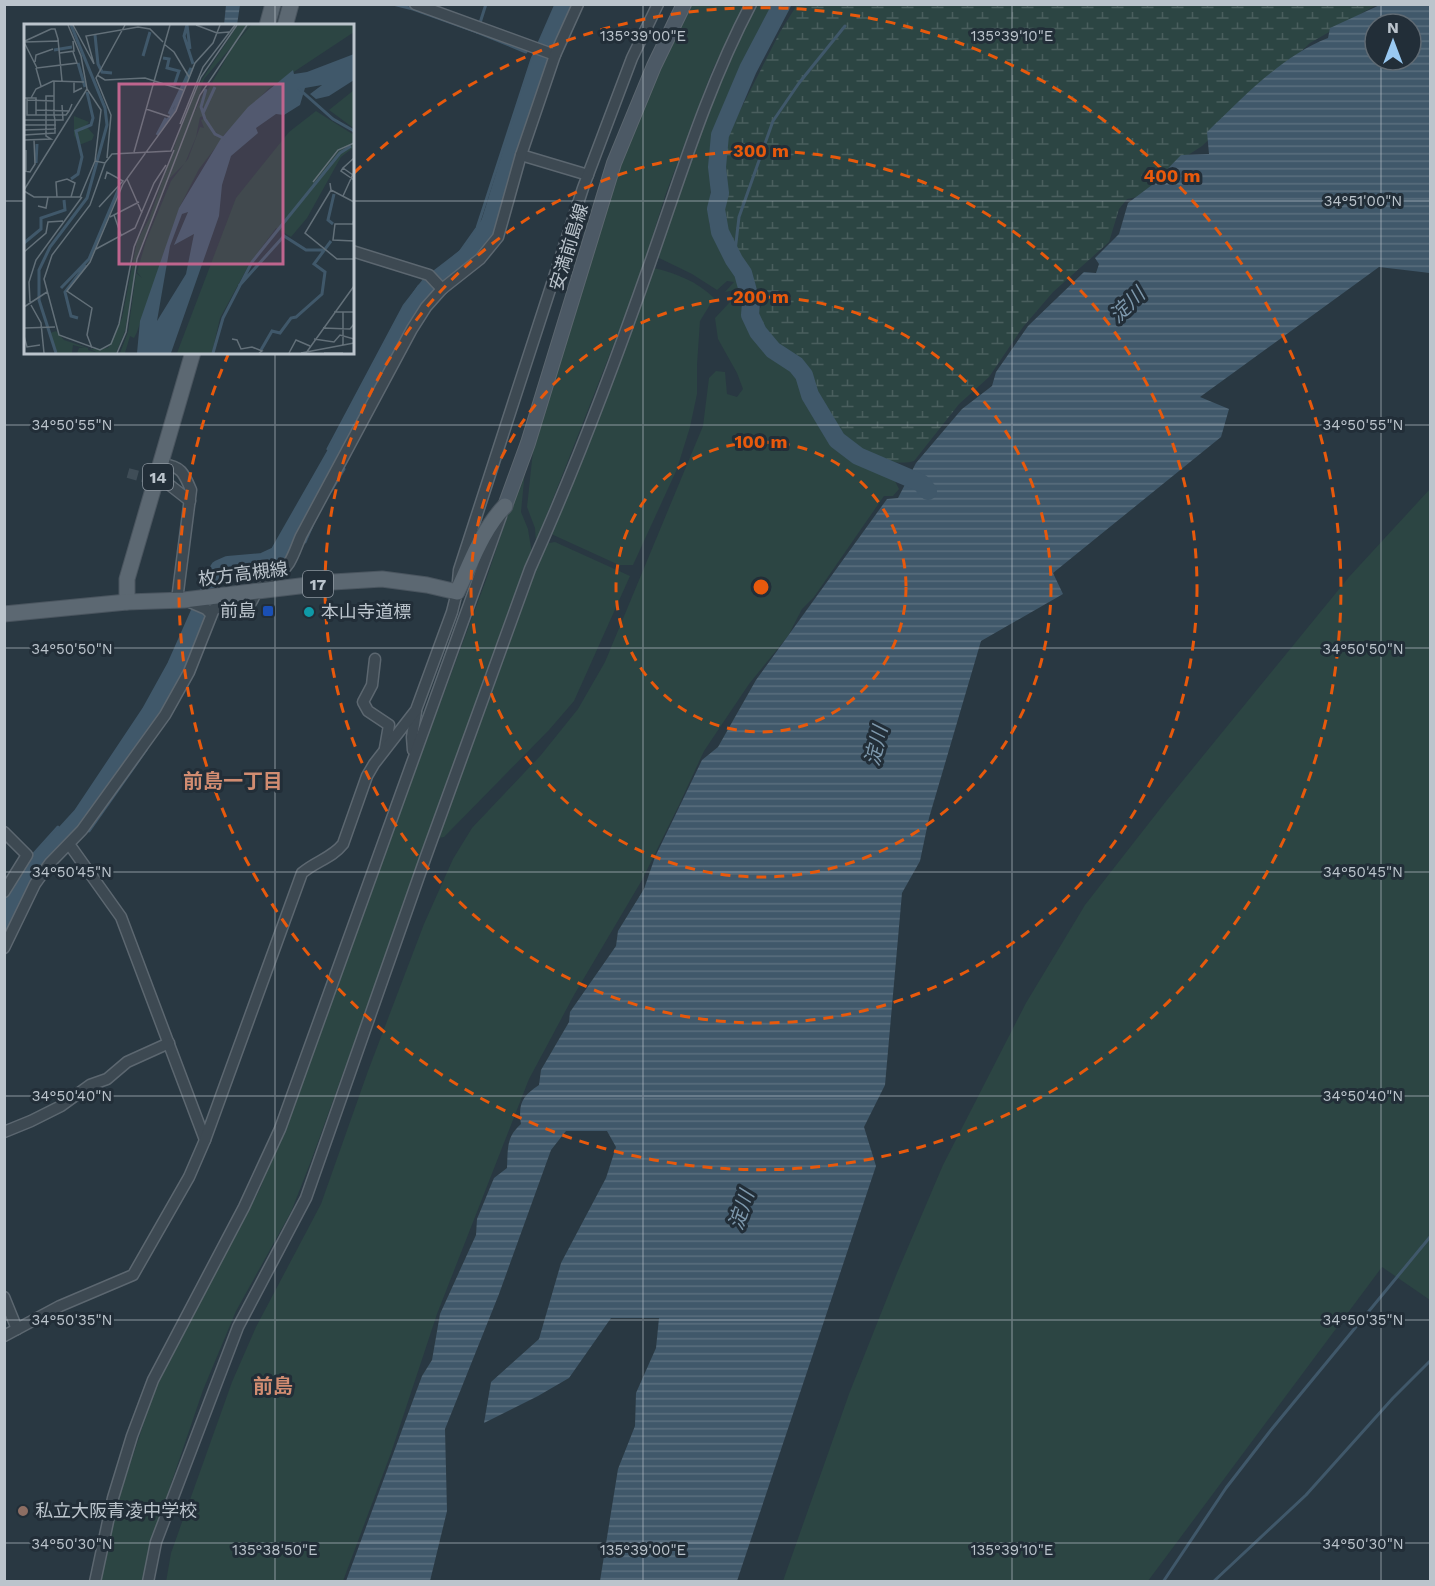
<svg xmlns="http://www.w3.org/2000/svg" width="1435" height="1586" font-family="'Work Sans','Noto Sans JP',sans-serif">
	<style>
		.green { fill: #2c4543 }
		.wetland { fill: url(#wetland-marsh) }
		.water { fill: url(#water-rules); fill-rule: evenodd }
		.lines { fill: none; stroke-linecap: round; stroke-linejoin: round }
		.stream { stroke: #40586a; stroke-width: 3 }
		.river { stroke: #40586a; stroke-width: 18 }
		.street-tunnel { stroke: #3f4d57; stroke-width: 10; stroke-dasharray: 10 5; stroke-linecap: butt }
		.street-casing { stroke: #5c6770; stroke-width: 13 }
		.secondary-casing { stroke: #5c6770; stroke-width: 16 }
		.primary-casing { stroke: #4a555f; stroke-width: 17 }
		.street { stroke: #3d4952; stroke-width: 10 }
		.secondary { stroke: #4c5965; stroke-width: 14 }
		.primary { stroke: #5c6872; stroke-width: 15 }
		.ticks { fill: none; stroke: #bbc4cc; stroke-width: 1.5; stroke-opacity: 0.45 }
		.ring { fill: none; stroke: #e8590c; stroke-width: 3; stroke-dasharray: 10 8 }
		.transit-dot { fill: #1a4fb4; stroke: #222e38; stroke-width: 2 }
		.culture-dot { fill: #0f9aa8; stroke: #222e38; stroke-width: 2 }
		.education-dot { fill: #8d6e63; stroke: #222e38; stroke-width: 2 }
		.labels { text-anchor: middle; stroke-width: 6; stroke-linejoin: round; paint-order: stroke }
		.shield { fill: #222e38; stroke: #8d97a0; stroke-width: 1.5 }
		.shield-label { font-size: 16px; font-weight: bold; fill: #bbc4cc }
		.street-label { font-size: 18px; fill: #bbc4cc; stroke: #222e38 }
		.poi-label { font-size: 18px; fill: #bbc4cc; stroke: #222e38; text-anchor: start }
		.water-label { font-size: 20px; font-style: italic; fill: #7d98ac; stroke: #222e38 }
		.neighbourhood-label { font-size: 20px; font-weight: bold; fill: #d18c71; stroke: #222e38 }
		.inset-river { fill: none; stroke: #40586a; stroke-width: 3 }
		.inset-road { fill: none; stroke: #637079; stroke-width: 1.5 }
		.view { fill: #bf658e; fill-opacity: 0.15; stroke: #bf658e; stroke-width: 3 }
		.inset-edge { fill: none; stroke: #bbc4cc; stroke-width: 3 }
		.ticks-label { font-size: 15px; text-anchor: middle; fill: #bbc4cc; stroke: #222e38; stroke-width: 6; stroke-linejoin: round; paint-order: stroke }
		.centre { fill: #e8590c; stroke: #222e38; stroke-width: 3 }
		.ring-label { font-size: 18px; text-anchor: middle; font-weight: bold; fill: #e8590c; stroke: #222e38; stroke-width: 6; stroke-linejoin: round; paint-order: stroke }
	</style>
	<defs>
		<pattern id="wetland-marsh" width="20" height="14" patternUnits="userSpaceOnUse" patternTransform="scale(1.5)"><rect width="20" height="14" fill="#2c4543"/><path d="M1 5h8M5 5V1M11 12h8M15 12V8" fill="none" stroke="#495e5d"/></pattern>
		<pattern id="water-rules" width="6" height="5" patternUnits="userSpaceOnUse" patternTransform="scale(1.5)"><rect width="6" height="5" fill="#40586a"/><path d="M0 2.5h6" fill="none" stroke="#5a6e7e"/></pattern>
	</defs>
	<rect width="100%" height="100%" fill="#293842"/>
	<g class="green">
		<path d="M691,5H744L712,71L665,196L639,280L536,542L535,528L527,507L535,432L618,170L651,86Z"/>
		<path d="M757,5H772L775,7L738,80L717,136L711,182L709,224L726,260L745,279L744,288L725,292L734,282L727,281L717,290L692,274L657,257L706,112L732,52Z"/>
		<path d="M654,268C678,274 696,281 714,298L700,321L697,365V394L690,427L677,469L633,565H619L549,533Z"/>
		<path d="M730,302L745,308L749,330L769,351L788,365L800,378L825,433L842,451L875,468L879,474L893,477L899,489L893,496H884L814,597L802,609L788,636L749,684L704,751L679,805L642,880L574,995L529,1079L437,1314L391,1453L343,1581L166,1582L171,1553L232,1382L256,1327L321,1204L368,1071L424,924L453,859L472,828L541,755L578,709L605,662L703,426L709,378L716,371L725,372L727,394L737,397L743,389L737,373L718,339L715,318Z"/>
		<path d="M526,460L521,512L528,529L532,554L311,1161L291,1212L236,1311L203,1390L160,1516L144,1581L100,1582L117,1504L156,1386L260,1189L486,580Z"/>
		<path d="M1430,489V1300L1382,1267L1148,1581H783L849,1394L897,1273L943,1165L1026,1003L1085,905L1167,800L1349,577Z"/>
		<path d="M555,542L630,576L574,701L549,730L444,837L438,838L543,544Z"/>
	</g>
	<path class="wetland" d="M797,5H1376L1310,43L1202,146L1185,157L1152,194L1127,199L1119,209L1109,242L1053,292L1023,327L989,377L959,404L914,461C894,467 860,455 845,440C836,431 824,415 819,402C812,388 815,374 801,360C792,351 780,351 773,346C763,338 759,324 755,313L761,307V300L749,268L729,243L717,216L725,192L724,142L780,32Z"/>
	<g class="water">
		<path d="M1382,4L1430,5V273L1379,267L1200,397L1229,409L1221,437L1053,573L1063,594L981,641L929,818L920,861L902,893L885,1085L864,1127L876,1166L737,1581H600L618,1469L635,1426L636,1393L656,1348L659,1318H611L569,1378L538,1396L484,1423L491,1382L539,1339L561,1263L606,1178L616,1147L607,1131H566L551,1150L499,1294L445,1429L447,1511L430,1581H346L422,1376L432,1360L440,1314L476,1235L477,1219L494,1178L507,1168C508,1149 506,1137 521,1124C518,1104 522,1096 539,1085L541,1070L569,1022L570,1012L616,946L618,931L644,889L655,857L702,760L718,747L756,680L887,499L898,498L916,463L962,409L992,386L996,372L1028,326L1084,272L1096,273L1099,264L1095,258L1119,234L1128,203L1152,185L1181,155L1209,154L1207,132C1244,97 1280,57 1328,38L1330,28ZM1375,24H1411V60H1375Z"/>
		<path d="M226,5H240L237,25H224Z"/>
	</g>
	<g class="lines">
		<g class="stream">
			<path d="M393,4L413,9L477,32"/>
			<path d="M479,26L486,4"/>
			<path d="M477,32L526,52"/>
			<path d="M734,260L739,217L773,121L799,83L845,26"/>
			<path d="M328,449L404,306L425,279L460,252L477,228L532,59L556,4"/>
			<path d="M331,491L344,469"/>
			<path d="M305,542L312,526"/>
			<path d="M89,831L146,750"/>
			<path d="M31,857L58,827"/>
			<path d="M1163,1582L1226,1488L1271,1430L1430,1237"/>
			<path d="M1213,1582L1306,1495L1393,1398L1430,1361"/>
		</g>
		<g class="river">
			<path d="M782,4L748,69L720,135L717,167L720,193L716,209L720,232L734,260L743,273L751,302L750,315L758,332L773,350L796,365L804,375L810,395L837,440L858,456L921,483L928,491"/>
			<path d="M4,921L14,898L29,873L82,815L150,713L176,666L219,569L228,565L263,562L278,555L347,434L411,311L424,292L473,251L490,223L541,59L565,4"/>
		</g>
		<path class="street-tunnel" d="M128,473L161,482"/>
		<g class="street-casing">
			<g id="street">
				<path d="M415,4L555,55"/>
				<path d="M521,155L588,175"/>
				<path d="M352,251L429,275L442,289"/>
				<path d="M162,464C181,466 184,473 191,490L177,600"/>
				<path d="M167,483L190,501"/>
				<path d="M185,600L206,609L211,614"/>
				<path d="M375,659L372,685L363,702L368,711L389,725L385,748"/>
				<path d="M413,750L412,737L416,712"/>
				<path d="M4,832L27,855L4,892"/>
				<path d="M69,844L121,917L205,1140"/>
				<path d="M4,948L35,884L50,863L82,830L165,715L189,672L214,609L252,601C258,583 279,579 289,563C294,555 297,545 301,536L412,329L426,307L442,289L480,259L498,237L521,155L555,55L578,4"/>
				<path d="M4,1132L31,1121L61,1106L90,1085L107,1079L127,1062L169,1043"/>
				<path d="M4,1297L17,1329"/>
				<path d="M4,1336L60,1306L133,1275L189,1177L205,1140L302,873C316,861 332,858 343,844L367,776L374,764L416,710L452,612L457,592L459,570L583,188L632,58L658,4"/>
				<path d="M95,1582L113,1498L132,1436L153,1380L244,1207L280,1129L501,516"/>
				<path d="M148,1582L156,1542L238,1327L306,1198L425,859L530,569C575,469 614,366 650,263C681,175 707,88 751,4"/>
			</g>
		</g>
		<g class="secondary-casing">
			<path id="secondary" d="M505,506L528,443L614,163L654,66L684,4"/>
		</g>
		<g class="primary-casing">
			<g id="primary">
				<path d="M267,26L273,4"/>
				<path d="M285,26L291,4"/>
				<path d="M127,602V579L193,352"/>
				<path d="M4,614L127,602L184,600L333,582L382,579L427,585L457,592C471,563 482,530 505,506"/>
			</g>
		</g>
		<use href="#street" class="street"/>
		<use href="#secondary" class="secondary"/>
		<use href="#primary" class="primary"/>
	</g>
	<path class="ticks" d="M275,4V26M643,4V1582M1012,4V1582M1381,4V24M1381,60V1582M4,201H26M352,201H1430M275,352V1582M4,425H1430M4,648H1430M4,872H1430M4,1096H1430M4,1320H1430M4,1543H1430"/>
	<g class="ring">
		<circle cx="761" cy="587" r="145"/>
		<circle cx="761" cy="587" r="290"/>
		<circle cx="761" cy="587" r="436"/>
		<path d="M354 173A581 581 0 1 1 228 355"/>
	</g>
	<rect class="transit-dot" x="262" y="605" width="12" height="12" rx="3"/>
	<circle class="culture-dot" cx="309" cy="612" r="6"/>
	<circle class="education-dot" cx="23" cy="1511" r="6"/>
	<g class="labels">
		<g class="shield">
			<rect x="143" y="464" width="30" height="26" rx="4.5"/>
			<rect x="303" y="571" width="30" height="26" rx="4.5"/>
		</g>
		<g class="shield-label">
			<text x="158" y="483">14</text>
			<text x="318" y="590">17</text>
		</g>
		<g class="street-label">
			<text transform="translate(569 247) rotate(-73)" y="6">安満前島線</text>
			<text transform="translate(243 574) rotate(-7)" y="6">枚方高槻線</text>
		</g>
		<g class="poi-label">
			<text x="256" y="617" text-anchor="end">前島</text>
			<text x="321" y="618">本山寺道標</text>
			<text x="35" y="1517">私立大阪青凌中学校</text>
		</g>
		<g class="water-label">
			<text transform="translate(1127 305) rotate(-44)" y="7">淀川</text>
			<text transform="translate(876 746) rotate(-77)" y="7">淀川</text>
			<text transform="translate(741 1210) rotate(-72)" y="7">淀川</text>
		</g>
		<g class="neighbourhood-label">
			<text x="233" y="788">前島一丁目</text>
			<text x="273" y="1393">前島</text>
		</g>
	</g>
	<g transform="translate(24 24)">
		<rect width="330" height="330" fill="#293842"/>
		<path d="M214,1H226L180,55L170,90L179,69L176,85L180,92L176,93L172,113L161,139L145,155L114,232L101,307L92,329H53L55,324H61L49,321L48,329H33L26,309L32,307L40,316L64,324V326L74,329L66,325L84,324L98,294L113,217L125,195L169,69ZM330,66V101L328,103L305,86ZM292,87L330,111V123L317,133L283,194L267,213L252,204L226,239L196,294L188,329H153L212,174L265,108ZM50,92L65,98L62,102L70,111L68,116L55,121L50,111ZM180,95L198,115L175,145L156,182L113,308L110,314L106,312L101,329H96L104,308L112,249L118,254L113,248L122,217L147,157L164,135L176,103L180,104L177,96Z" fill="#2c4543"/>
		<path d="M227,1H330V8L244,65L199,112H195L182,98L178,76L208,24Z" fill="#2c4543"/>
		<path d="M330,30V56L305,72L292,75L286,70L298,61L281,64L276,81L260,91L252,90L232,104L234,109L207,132L198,161L195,192L147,329H113L116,297L155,184L196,116L224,83L269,46L270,50L283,48ZM164,188L150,221L170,210L162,250L133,297L146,222L158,190Z" fill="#40586a" fill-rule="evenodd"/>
		<path class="inset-river" d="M163,1L160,12L169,40M163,1L166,25M71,11L74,40L78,48L88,49M30,26L48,23M119,32L126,8M139,34L145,35L143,44L155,47L150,62M54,39L61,63M274,64L309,95L330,107M182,65L177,83L181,95L191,110L201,115M179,89L191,63M145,90L167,44M137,106L151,85L168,44M133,111L142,94M12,139L13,120M47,155L54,150L58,133L52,107L67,101L69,94L63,68M309,200L304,196L310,170M0,219L17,205V194L41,186L40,176M215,262L260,212L282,226H299M37,264L65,235L95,164M54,294L47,292L41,268L62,241M237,326L248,307L256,309L267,294L272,293L298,270L301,248L290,240L307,217M32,329L15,276V246L26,223L63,174L83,101L81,84L47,1M189,329L199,294L228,238L316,129L327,122"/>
		<path class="inset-road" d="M44,1L57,32L63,65L77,86L71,137M49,1L70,40M172,1L193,9L205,8M27,5H31L34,15L38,57M1,17L27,5M0,18L13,44L53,39L49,28M1,18L35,17M140,20L150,28L165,53M36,29L50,27L49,17M11,38L12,31L29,25M70,40L62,12L114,3L126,5L139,18M12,44L17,62M73,51L81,56L121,54L159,66M30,57V91H42L45,87M50,57V68L58,64M0,74H12V91H30L31,96M3,74V91H12M7,74L12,65L29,57L60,58M3,76L30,77M122,85L146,93M12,86L45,87L48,80M0,96H39L38,81M156,100L179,43L211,1M0,101H32M0,106L32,105M0,111L31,109V96M0,116L27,115L22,112V72H30M110,128L146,1M83,134L87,91L72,54L101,1M81,139L66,181L28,231L20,255L35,311L76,326L87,320L95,300L110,223L150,126M319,144L317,147L330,156M0,147L6,148L11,140L10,116M2,147V126M329,151L319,144L330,134M103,155L118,189M289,158L314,126L330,119M306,159L307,166L330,178M0,166L63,65M307,166L281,209L313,235H330M0,167L10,173H56L71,137L81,139L88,130L147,127L177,53L213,1M319,172L330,148M33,173L32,158L43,155L51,159L47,173M14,182L22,184L24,173M75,183L99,157L83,148L81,155M90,191L97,211M86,193L115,178M330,195L329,200H311L309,216L330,217M72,225L111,204L130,159L142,141M0,228L22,209L24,198L39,197M6,278L5,258L12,236L58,173M7,281L17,299L20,329M0,283L23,268M310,288H330M0,304L31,303M299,304L326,305L330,300M0,312L3,323L16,321M208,315L213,316L217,325L228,323L238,327L235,329M290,315L310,318L316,311L330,315M319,321V288M68,324L63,311L68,284L43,267L66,238L99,160L152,87L171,39L189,19L196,1M93,329L102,308L113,235L176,71L223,1M265,329L272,316L286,322M277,329L330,319M282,329L330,262M300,329H319"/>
		<path class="view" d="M95,60H259V240H95Z"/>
		<rect width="330" height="330" class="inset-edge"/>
	</g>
	<g class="ticks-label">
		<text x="643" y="41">135°39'00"E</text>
		<text x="1012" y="41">135°39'10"E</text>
		<text x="1363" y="206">34°51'00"N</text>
		<text x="72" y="430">34°50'55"N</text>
		<text x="1363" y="430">34°50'55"N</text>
		<text x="72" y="654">34°50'50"N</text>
		<text x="1363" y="654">34°50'50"N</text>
		<text x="72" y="877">34°50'45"N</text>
		<text x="1363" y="877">34°50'45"N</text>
		<text x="72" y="1101">34°50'40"N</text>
		<text x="1363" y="1101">34°50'40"N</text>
		<text x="72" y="1325">34°50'35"N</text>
		<text x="1363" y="1325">34°50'35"N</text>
		<text x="72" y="1549">34°50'30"N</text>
		<text x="1363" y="1549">34°50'30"N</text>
		<text x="275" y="1555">135°38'50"E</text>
		<text x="643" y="1555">135°39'00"E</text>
		<text x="1012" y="1555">135°39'10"E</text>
	</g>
	<circle cx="761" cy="587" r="9" class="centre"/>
	<g class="ring-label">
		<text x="761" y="157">300 m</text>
		<text x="1172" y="182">400 m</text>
		<text x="761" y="303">200 m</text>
		<text x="761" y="448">100 m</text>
	</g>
	<rect width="1435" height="1586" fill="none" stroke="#bbc4cc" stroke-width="12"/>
	<g transform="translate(1393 42)"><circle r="28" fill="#222e38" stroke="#5f6a73" stroke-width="1.5"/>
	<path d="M0-4.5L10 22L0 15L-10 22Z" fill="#99c9f2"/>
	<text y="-9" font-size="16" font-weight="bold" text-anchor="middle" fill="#bbc4cc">N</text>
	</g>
</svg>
